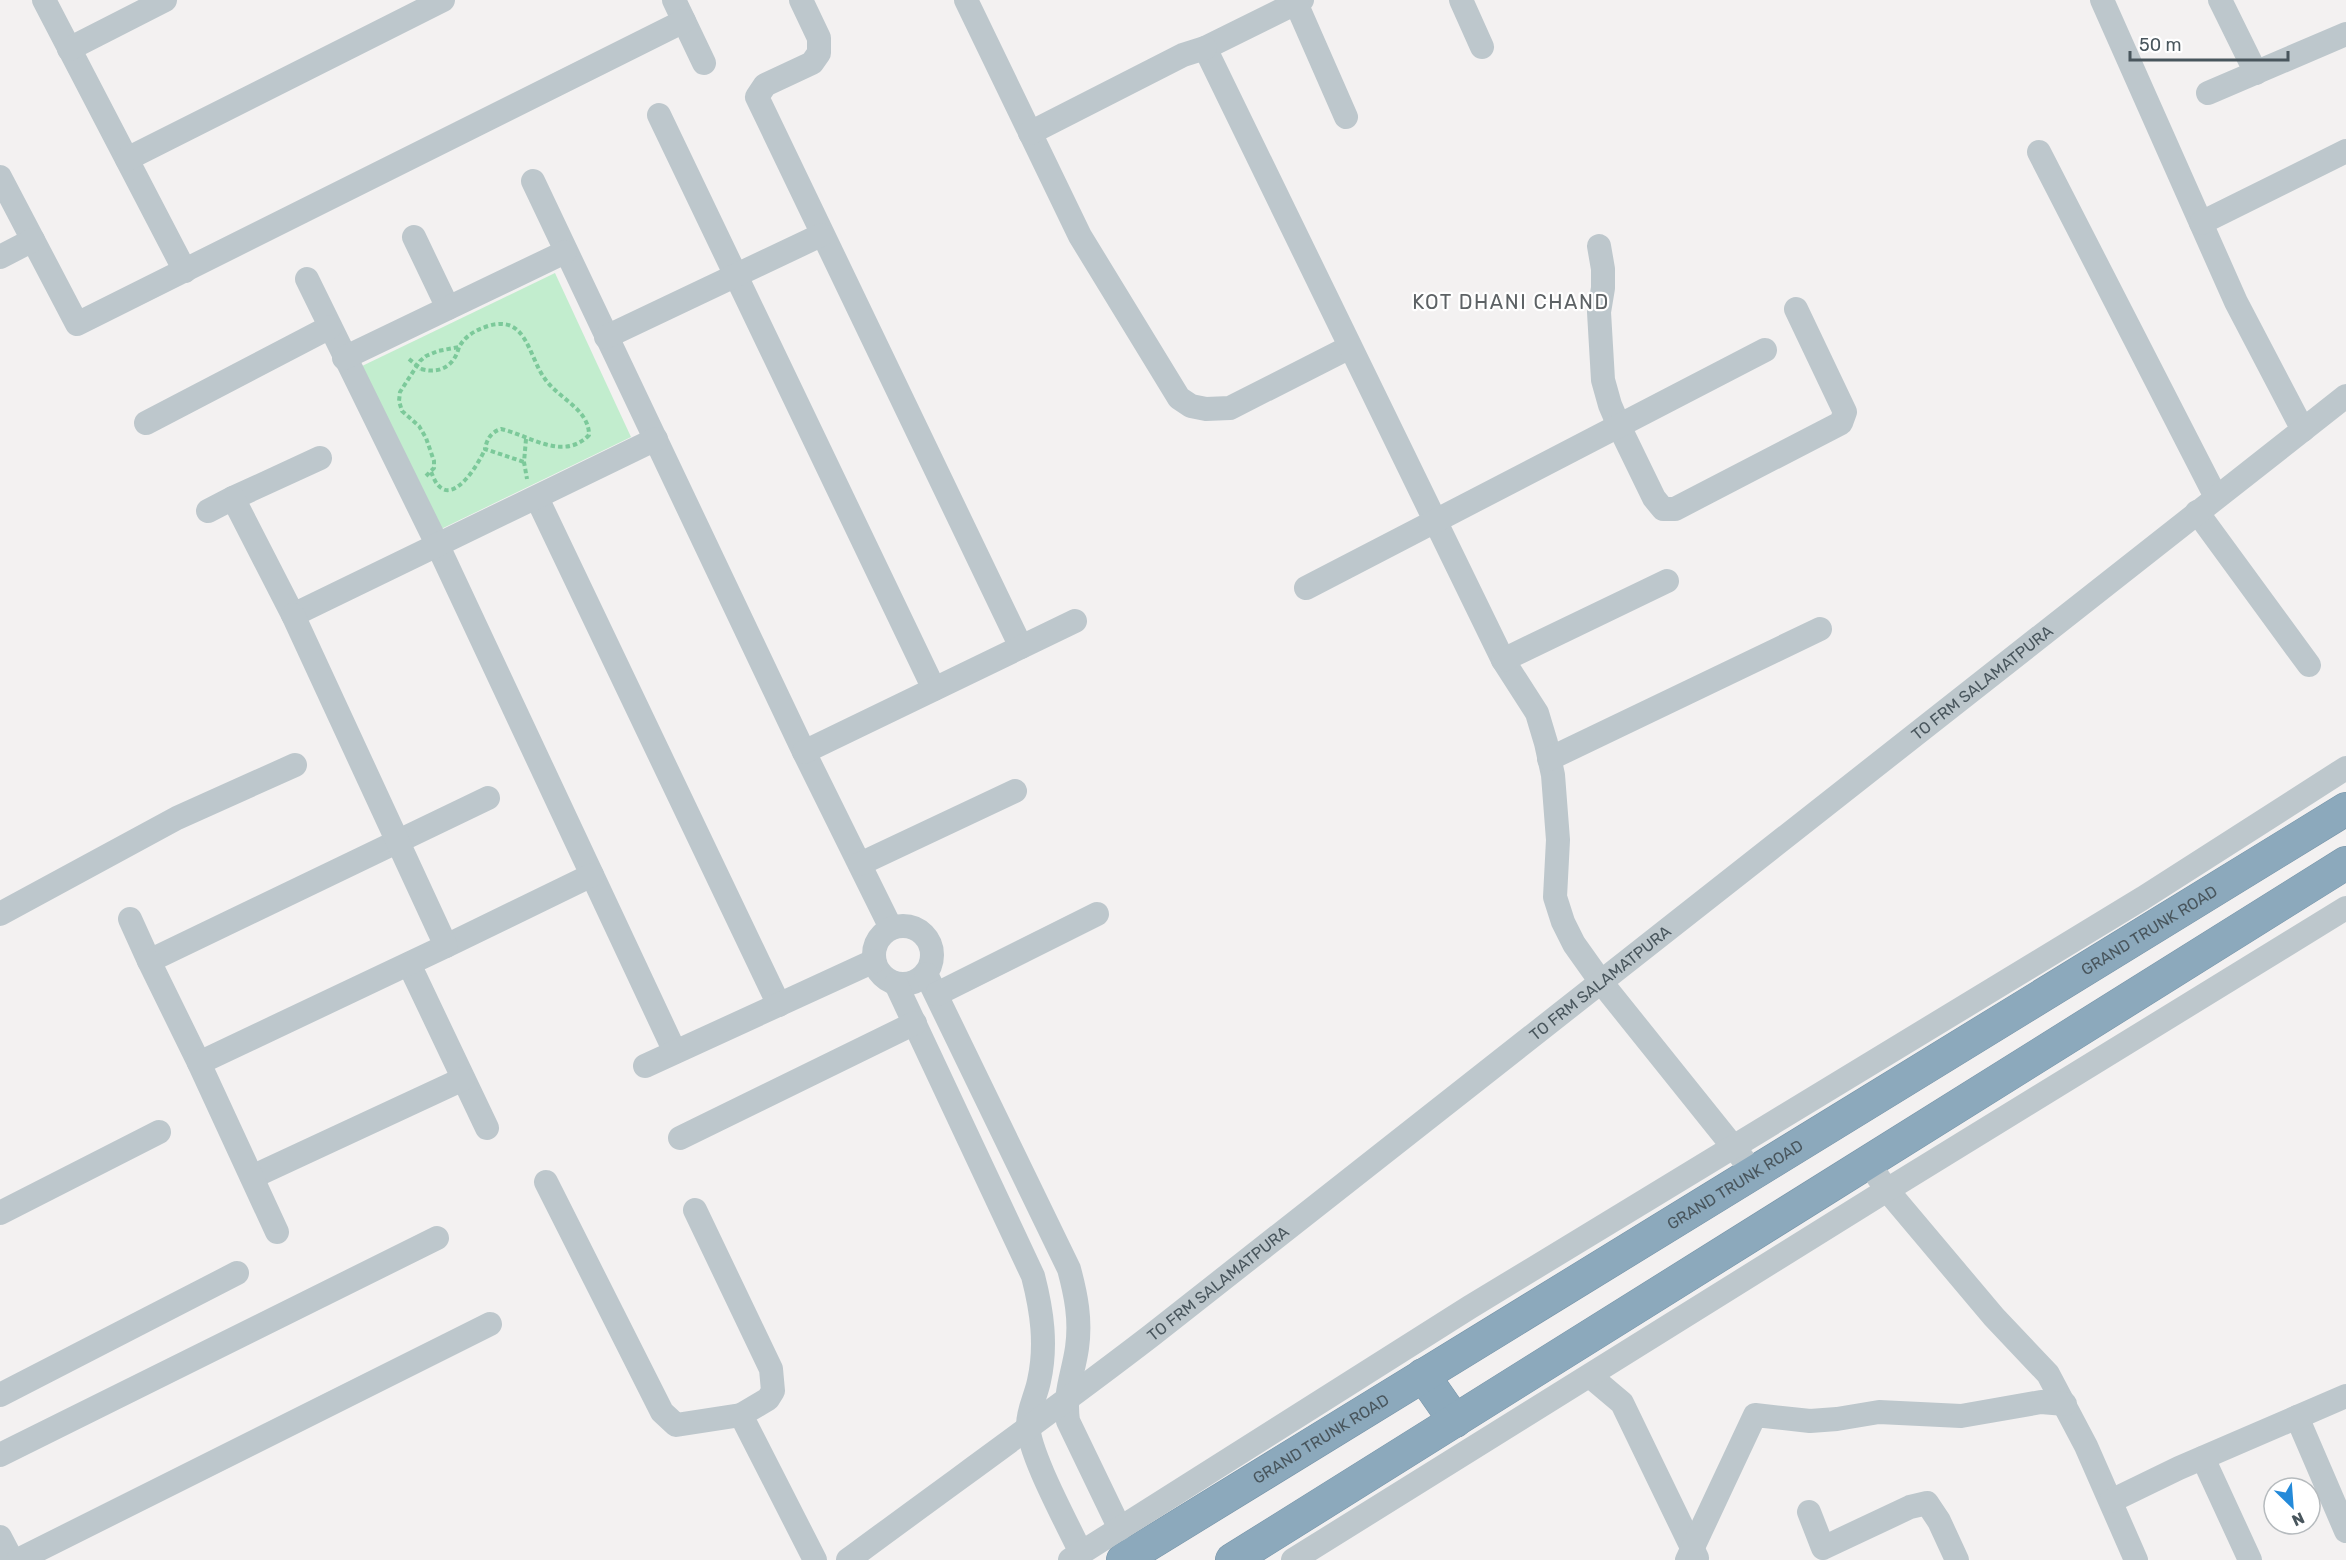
<svg xmlns="http://www.w3.org/2000/svg" width="2346" height="1560" font-family="Rubik,sans-serif">
	<style>
		.green { fill: #c2edce }
		.lines { fill: none; stroke-linecap: round; stroke-linejoin: round }
		.highway-casing { stroke: #7794a8; stroke-width: 34 }
		.path { stroke: #7cc99a; stroke-width: 4; stroke-dasharray: 4.5 3; stroke-linecap: butt }
		.street { stroke: #bdc7cc; stroke-width: 24 }
		.highway { stroke: #8ca9bc; stroke-width: 33 }
		.path-bridge { stroke: #7cc99a; stroke-width: 4; stroke-dasharray: 4.5 3; stroke-linecap: butt }
		.labels { text-anchor: middle; stroke-width: 4.5; stroke-linejoin: round; paint-order: stroke }
		.street-label { font-size: 16px; fill: #49565d; stroke: #fff }
		.quarter-label { font-size: 20px; letter-spacing: 1.5px; fill: #5d6265; stroke: #fff }
	</style>
	<rect width="100%" height="100%" fill="#f3f1f1"/>
	<path class="green" d="M555,273L631,437L439,530L360,367Z"/>
	<g class="lines">
		<g class="highway-casing">
			<g id="highway">
				<path d="M1423,1375L1455,1421"/>
				<path id="s2" d="M1123,1560L2346,809"/>
				<path d="M1232,1560L2346,863"/>
			</g>
		</g>
		<g class="path">
			<path d="M421,369C439,374 454,367 459,347"/>
			<path d="M526,439L524,462L527,479"/>
			<path d="M431,472C433,476 435,482 438,485C455,505 480,461 485,449"/>
			<path d="M426,476L434,468V461L426,438L419,426L402,411L399,401L400,392L420,361L426,356L438,351L459,347C466,335 476,330 488,326C527,314 528,356 545,379C559,399 589,409 589,435C563,462 529,435 501,429C491,432 487,439 485,449L524,462"/>
		</g>
		<g class="street">
			<path d="M44,0L185,271"/>
			<path d="M674,0L704,63"/>
			<path d="M801,0L819,38V53L812,63L765,85L757,97L1021,647"/>
			<path d="M966,0L1080,236L1179,398L1191,406L1206,409L1230,408L1350,347"/>
			<path d="M1302,0L1205,48L1503,660L1537,713L1546,743L1553,775L1558,840L1555,897L1563,922L1574,944L1601,982L1743,1159"/>
			<path d="M1461,0L1482,47"/>
			<path d="M2102,0L2236,302L2303,430"/>
			<path d="M2220,0L2256,73"/>
			<path d="M1296,3L1346,117"/>
			<path d="M69,49L165,0"/>
			<path d="M2208,93L2346,34"/>
			<path d="M659,115L934,689"/>
			<path d="M1030,133L1183,55L1205,48"/>
			<path d="M2039,152L2216,497"/>
			<path d="M127,159L443,0"/>
			<path d="M0,177L77,324L684,21"/>
			<path d="M533,181L804,752L891,928"/>
			<path d="M2201,223L2346,151"/>
			<path d="M414,237L448,308"/>
			<path d="M1599,246L1603,269V288L1599,312L1603,380L1610,405L1619,426L1654,498L1663,509H1675L1841,423L1845,412L1796,309"/>
			<path d="M0,257L33,240"/>
			<path d="M307,279L438,546L675,1052"/>
			<path d="M606,337L821,235"/>
			<path d="M344,358L565,252"/>
			<path d="M146,423L330,327"/>
			<path d="M233,498L320,458"/>
			<path d="M537,498L779,1005"/>
			<path d="M208,511L233,498L293,615L656,439"/>
			<path d="M2197,512L2309,665"/>
			<path d="M1306,588L1765,350"/>
			<path d="M1503,660L1667,581"/>
			<path d="M804,752L1075,621"/>
			<path d="M1549,759L1820,629"/>
			<path d="M860,864L1015,791"/>
			<path d="M0,914L177,818L295,765"/>
			<path d="M130,919L149,961L488,798"/>
			<circle cx="903" cy="955" r="29"/>
			<path d="M446,946L592,875"/>
			<path d="M149,961L199,1063"/>
			<path d="M409,964L487,1128"/>
			<path d="M926,974L1069,1269C1076,1295 1081,1320 1077,1348C1073,1375 1064,1392 1068,1421L1120,1529"/>
			<path d="M896,984L1033,1276C1042,1311 1047,1345 1039,1381C1036,1396 1028,1410 1028,1425C1029,1454 1067,1523 1081,1553"/>
			<path d="M937,994L1097,914"/>
			<path d="M645,1066L874,961"/>
			<path d="M680,1138L915,1023"/>
			<path d="M252,1177L463,1079"/>
			<path d="M1878,1177L1887,1190L1994,1317L2048,1374L2086,1446L2136,1560"/>
			<path d="M546,1182L662,1412L676,1425L741,1415"/>
			<path d="M695,1210L771,1369L773,1391L768,1399L741,1415L815,1560"/>
			<path d="M0,1213L159,1132"/>
			<path d="M277,1232L199,1063L446,946L293,615"/>
			<path d="M1590,1376L1622,1403L1697,1558"/>
			<path d="M0,1395L237,1273"/>
			<path d="M2297,1417L2346,1531"/>
			<path d="M0,1455L437,1238"/>
			<path d="M2203,1458L2250,1560"/>
			<path d="M2111,1501L2179,1468L2346,1396"/>
			<path d="M1809,1512L1823,1548L1910,1507L1927,1503L1939,1521L1957,1560"/>
			<path d="M0,1537L12,1560"/>
			<path d="M18,1560L490,1324"/>
			<path id="s1" d="M848,1560C949,1485 1052,1412 1152,1335L2346,396"/>
			<path d="M1070,1560L1470,1307L2143,898L2346,768"/>
			<path d="M1293,1560L1887,1190L2346,908"/>
			<path d="M1687,1560L1755,1415L1810,1421L1837,1419L1879,1412L1961,1416L2041,1402L2065,1404"/>
		</g>
		<use href="#highway" class="highway"/>
		<path class="path-bridge" d="M409,359L421,369"/>
	</g>
	<g class="labels">
		<g class="street-label">
			<text dy="6" stroke="none"><textPath href="#s1" startOffset="1434">TO FRM SALAMATPURA</textPath></text>
			<text dy="6" stroke="none"><textPath href="#s2" startOffset="1204">GRAND TRUNK ROAD</textPath></text>
			<text dy="6" stroke="none"><textPath href="#s1" startOffset="948">TO FRM SALAMATPURA</textPath></text>
			<text dy="6" stroke="none"><textPath href="#s2" startOffset="718">GRAND TRUNK ROAD</textPath></text>
			<text dy="6" stroke="none"><textPath href="#s1" startOffset="462">TO FRM SALAMATPURA</textPath></text>
			<text dy="6" stroke="none"><textPath href="#s2" startOffset="232">GRAND TRUNK ROAD</textPath></text>
		</g>
		<g class="quarter-label">
			<text x="1511" y="309">KOT DHANI CHAND</text>
		</g>
	</g>
	<g transform="translate(2292 1506) rotate(155)"><circle r="28" fill="#ffffff" stroke="#b6bbbe" stroke-width="1.5"/>
	<path d="M0-4.5L10 22L0 15L-10 22Z" fill="#248ad9"/>
	<text y="-9" font-size="16" font-weight="bold" text-anchor="middle" fill="#49565d">N</text>
	</g>
	<path d="M2130 51v9h158v-9" fill="none" stroke="#49565d" stroke-width="3"/>
	<text x="2139" y="51" font-size="18" fill="#49565d" stroke="#ffffff" stroke-width="4.5" paint-order="stroke">50 m</text>
</svg>
